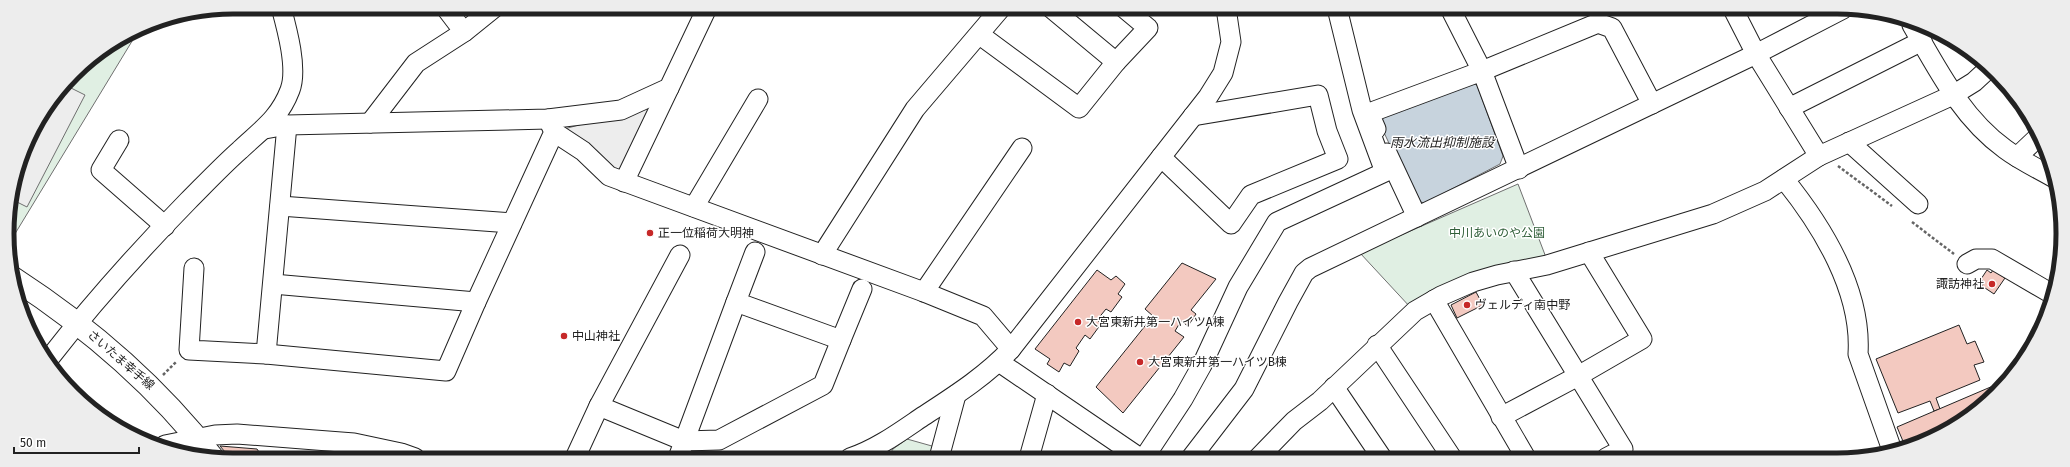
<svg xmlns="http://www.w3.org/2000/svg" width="2070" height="467" font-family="'Fira Sans','Noto Sans JP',sans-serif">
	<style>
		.park { fill: #e0efe3; stroke: #6f6f6f }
		.parking { fill: #ededed; stroke: #6f6f6f }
		.water { fill: #c7d3dd; stroke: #6f6f6f }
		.building { fill: #f3c9c0; stroke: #222 }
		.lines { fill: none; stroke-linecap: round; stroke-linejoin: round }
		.minor-casing { stroke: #222; stroke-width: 21 }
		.major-casing { stroke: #222; stroke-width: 24 }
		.path { stroke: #646464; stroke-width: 2.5; stroke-dasharray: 3 2; stroke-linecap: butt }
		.minor { stroke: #fff; stroke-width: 19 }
		.major { stroke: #fff; stroke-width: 22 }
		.poi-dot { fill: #c62828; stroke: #fff; stroke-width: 1.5 }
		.labels { text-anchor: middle; stroke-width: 3; stroke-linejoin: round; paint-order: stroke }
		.poi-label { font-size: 12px; fill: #222; stroke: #fff; text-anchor: start }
		.park-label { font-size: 12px; fill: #2f5e38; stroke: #fff }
		.street-label { font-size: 12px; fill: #222; stroke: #fff }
		.water-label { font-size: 13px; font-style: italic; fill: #222; stroke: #fff }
		.rim { fill: none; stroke: #222; stroke-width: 5 }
	</style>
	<rect width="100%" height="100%" fill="#fff"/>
	<g class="park">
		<path d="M138,30L137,33L10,242L8,218L30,133L84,63Z"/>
		<path d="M1518,184L1547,260L1411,308L1360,253Z"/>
		<path d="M907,439L939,448L936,458H887L893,449Z"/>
	</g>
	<g class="parking">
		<path d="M67,86L85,95L27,207L13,200L30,133Z"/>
		<path d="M655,104L618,177L557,131Z"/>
	</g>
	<path class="water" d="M1468,82L1477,85L1503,156L1500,164L1425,203L1416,201L1380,124L1385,114Z"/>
	<g class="building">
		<path d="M1182,263L1216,279L1191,310L1196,314L1188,326L1181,321L1175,331L1184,337L1123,413L1096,387L1153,316L1145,309Z"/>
		<path d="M1097,270L1111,280L1116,276L1125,284L1118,294L1122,297L1111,312L1106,309L1097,320L1101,324L1090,339L1085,335L1076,348L1079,351L1070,366L1064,363L1059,372L1047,364L1050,359L1035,349Z"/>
		<path d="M1987,270L1991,273L1993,270L2005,278L1994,294L1982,286L1984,282L1981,279Z"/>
		<path d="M1476,292L1483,305L1457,318L1451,305Z"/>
		<path d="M1959,325L1967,344L1975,341L1984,362L1974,365L1980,380L1936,398L1940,409L1934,411L1930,401L1898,413L1876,359Z"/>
		<path d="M2007,380L1996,394L1936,437L1905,446L1897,427Z"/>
		<path d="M220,446L257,449L263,458H230Z"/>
	</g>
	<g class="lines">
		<g class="minor-casing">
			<g id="minor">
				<path d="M445,7L464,32"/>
				<path d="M1051,8L1116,62"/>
				<path d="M1450,8L1482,71L1519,169"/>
				<path d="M1733,9L1756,54L1819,156L1953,95L1974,82L1987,70"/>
				<path d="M1912,25C1938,70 1962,118 2005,149C2021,161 2039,169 2056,179"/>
				<path d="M980,35L1079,108L1116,62L1148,28L1124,8"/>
				<path d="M1789,108L1922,41"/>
				<path d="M370,123L416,63L464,32L495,7"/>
				<path d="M265,129L287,125L548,119L621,110L669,88L707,8"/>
				<path d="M1376,129L1369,113L1482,71L1598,23L1612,28L1652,104"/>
				<path d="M554,132L583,151L609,176L924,292L983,316L1011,349"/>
				<path d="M119,140L101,170L165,226"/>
				<path d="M1849,142L1918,204"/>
				<path d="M1387,153L1417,217"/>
				<path d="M1161,157L1231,224L1251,195L1338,159L1327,131L1318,95L1193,116"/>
				<path d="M2017,157L2037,138"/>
				<path d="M1784,179C1822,226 1862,291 1858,354L1892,450"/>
				<path d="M624,182L669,88"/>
				<path d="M280,206L512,223"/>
				<path d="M694,207L758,99"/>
				<path d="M755,252L736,302L841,340L862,289"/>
				<path d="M822,255L915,109L1001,8"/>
				<path d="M1967,264L1976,259H1992L2052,294"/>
				<path d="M194,268L189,350L266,354L446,371L476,302L554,132L548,119"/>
				<path d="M1514,271L1623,449L1606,458"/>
				<path d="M273,284L476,302"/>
				<path d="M924,292L1022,148"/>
				<path d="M1434,300L1526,458"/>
				<path d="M1377,345L1452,458"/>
				<path d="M266,354L287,125"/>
				<path d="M48,360C90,306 140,250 188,201C205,184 222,166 240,150C261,130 279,119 290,90C298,69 287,29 281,7"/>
				<path d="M999,362L1140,458"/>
				<path d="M1334,387L1382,458"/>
				<path d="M599,406L684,441L719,440L823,385L841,340"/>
				<path d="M1501,417L1578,376L1642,339L1589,252"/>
				<path d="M165,445L215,435L237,434L354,443L401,453L415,458"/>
				<path d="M575,458L599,406L680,255"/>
				<path d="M678,458L736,302"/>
				<path d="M850,458C876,449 897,434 919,419C951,398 985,377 1011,349L1208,97L1223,73L1231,42L1226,8"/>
				<path d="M939,458L956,395"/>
				<path d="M1029,458L1047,394"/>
				<path d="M1144,458L1183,399L1202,365L1238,287L1277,222L1385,172L1362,110L1337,8"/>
				<path d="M1191,458L1244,389L1288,302L1304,273L1310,268L1756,54L1843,9"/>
				<path d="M1258,458L1294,421L1320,401L1415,311L1441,296L1473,282L1497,275L1547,265L1713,214L1765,191L1819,156"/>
			</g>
		</g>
		<g class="major-casing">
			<path id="major" d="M13,278C90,328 157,386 213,458"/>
		</g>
		<g class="path">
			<path d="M1838,166L1892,206"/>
			<path d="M1912,222L1954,254"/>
			<path d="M163,375L177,361"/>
		</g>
		<use href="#minor" class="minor"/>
		<use href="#major" class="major"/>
	</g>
	<g class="poi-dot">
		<circle cx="650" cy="233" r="4"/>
		<circle cx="1992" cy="284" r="4"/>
		<circle cx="1467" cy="305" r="4"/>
		<circle cx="1078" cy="322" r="4"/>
		<circle cx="564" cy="336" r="4"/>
		<circle cx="1140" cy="362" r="4"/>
	</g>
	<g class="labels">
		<g class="poi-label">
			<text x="658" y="237">正一位稲荷大明神</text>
			<text x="1984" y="288" text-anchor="end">諏訪神社</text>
			<text x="1475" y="309">ヴェルディ南中野</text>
			<text x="1086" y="326">大宮東新井第一ハイツA棟</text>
			<text x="572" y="340">中山神社</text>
			<text x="1148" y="366">大宮東新井第一ハイツB棟</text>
		</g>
		<g class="park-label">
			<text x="1497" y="237">中川あいのや公園</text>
		</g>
		<g class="street-label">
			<text transform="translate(121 360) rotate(41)" y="4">さいたま幸手線</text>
		</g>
		<g class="water-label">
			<text x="1442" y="147">雨水流出抑制施設</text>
		</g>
	</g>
	<path d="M0 0H2070V467H0ZM233 14H1837A219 219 0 0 1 2056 233V234A219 219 0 0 1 1837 453H233A219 219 0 0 1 14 234V233A219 219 0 0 1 233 14Z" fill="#ededed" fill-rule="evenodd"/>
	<path class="rim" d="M233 14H1837A219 219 0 0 1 2056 233V234A219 219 0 0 1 1837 453H233A219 219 0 0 1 14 234V233A219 219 0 0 1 233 14Z"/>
	<path d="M14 447v6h125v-6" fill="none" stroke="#222222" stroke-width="2"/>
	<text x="20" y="447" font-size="12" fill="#222222" stroke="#ffffff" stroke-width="3" paint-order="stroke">50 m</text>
</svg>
